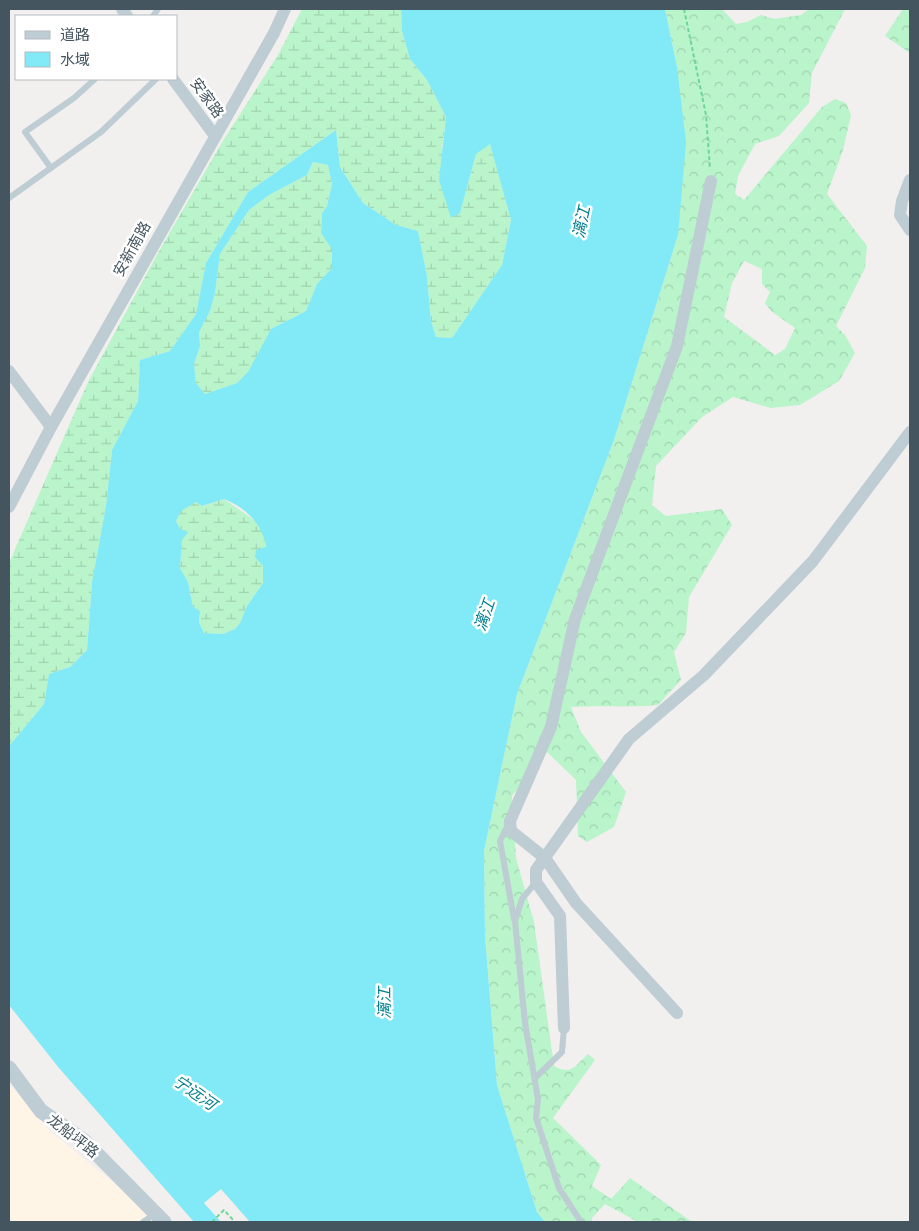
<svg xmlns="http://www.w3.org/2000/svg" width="919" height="1231" font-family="'Space Grotesk','Noto Sans SC',sans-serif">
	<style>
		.commercial { fill: #fef5e7 }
		.forest { fill: url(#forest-crowns); fill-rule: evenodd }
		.wetland { fill: url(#wetland-marsh) }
		.water { fill: #81eaf6; fill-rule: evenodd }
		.pier { fill: #f2efef }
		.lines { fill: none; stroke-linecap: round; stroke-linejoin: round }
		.path { stroke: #6dd697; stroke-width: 2; stroke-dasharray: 4 2.5; stroke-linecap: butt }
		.service { stroke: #beccd3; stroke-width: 6 }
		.minor { stroke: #beccd3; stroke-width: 12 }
		.tertiary { stroke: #beccd3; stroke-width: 15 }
		.labels { text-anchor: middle; stroke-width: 5; stroke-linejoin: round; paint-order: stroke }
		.street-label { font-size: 15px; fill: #45555f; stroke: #fff }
		.water-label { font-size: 16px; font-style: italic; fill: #047f8e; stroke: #fff }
	</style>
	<defs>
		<pattern id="forest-crowns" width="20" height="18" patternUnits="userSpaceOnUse" patternTransform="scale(1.25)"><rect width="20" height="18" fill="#b9f4ca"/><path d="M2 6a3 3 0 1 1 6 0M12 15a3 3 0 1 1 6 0" fill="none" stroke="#a0d3b0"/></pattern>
		<pattern id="wetland-marsh" width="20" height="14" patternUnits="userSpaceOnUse" patternTransform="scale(1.25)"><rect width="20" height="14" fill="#b9f4ca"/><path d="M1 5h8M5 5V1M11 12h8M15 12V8" fill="none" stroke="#a0d3b0"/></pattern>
	</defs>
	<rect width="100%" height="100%" fill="#f2efef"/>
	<path class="commercial" d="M9,1084L51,1132L123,1190L154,1222H14L9,1216Z"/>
	<g class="forest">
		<path d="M665,9H722L736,24L747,22L761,15L774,19L801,15L809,9H845L812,73L809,103L779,136L755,144L738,176L735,194L744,200L822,107L835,99L846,103L851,115L843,150L827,194L867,246L865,268L836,326L845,335L855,353L839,381L800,405L771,408L733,397L702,417L656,466L652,505L666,516L722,509L732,525L689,597L686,633L674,652L681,680L658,705C629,708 600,705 571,707L581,732L626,792L614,827L587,842L578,836L576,780L547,752L512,796L516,858L534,922L554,1066C571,1076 575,1066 588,1054L595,1060L553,1118L601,1165L592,1186L611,1199L630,1178L692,1222H638L605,1204L592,1218V1222H545L537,1212L497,1085L485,936L484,851L517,694L614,440L678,235L677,67ZM744,261L762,269V284L770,292L765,303L771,311L795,328L785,349L775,355L724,317L732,283Z"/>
		<path d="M903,9H910V53L885,36Z"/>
	</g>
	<g class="wetland">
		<path d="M302,9H401L402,31L410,59L427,80L446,117L442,148L460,213L476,154L490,143L511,220L502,265L452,338L436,337L431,321L427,276L418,231L396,225L363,203L340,167L336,130L248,192L206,263L196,314L170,351L140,360L138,401L112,450L106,506L92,582L87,650L70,667L49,674L44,704L9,746V563L88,382L158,253L221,144L278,55Z"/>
		<path d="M313,162L328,165L332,184L327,206L322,213L321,233L333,249L332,268L317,284L306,311L271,329L249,372L237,383L205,394L196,383L194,364L200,346L199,332L210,311L215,293L220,254L249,210L269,195L307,175Z"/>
		<path d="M224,499L257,522L264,533L266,548L263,583L247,606L240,623L235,629L223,634L204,633L199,622L200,611L193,607L188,582L180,568L182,539L176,521L180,511L196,502L203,506Z"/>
	</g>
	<path class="water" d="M401,9H665L677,67L686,142L678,235L614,440L517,694L484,851L485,936L497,1085L537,1212L545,1222H194L59,1068L9,1005V746L44,704L49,674L70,667L87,650L92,582L106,506L112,450L138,401L140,360L170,351L196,314L206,263L248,192L336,130L340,167L363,203L396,225L418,231L427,276L431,321L436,337L452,338L502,265L511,220L490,144L476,154L460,213L451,218L439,180L446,117L427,80L410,59L402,31ZM313,162L328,165L332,184L327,206L322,213L321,233L332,249V268L317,284L306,311L271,329L248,372L237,383L205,394L196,383L194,364L200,346L199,332L210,311L215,293L220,254L249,210L269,195L307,175ZM224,499C246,508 263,524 266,547L256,550L255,557L263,566V583L247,606L240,623L235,629L223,634L204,633L199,622L200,611L193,607L188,582L180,568L182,540L188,532L180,529L176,521L181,511L196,502L202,506Z"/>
	<path class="pier" d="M221,1189L250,1222H221L204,1203Z"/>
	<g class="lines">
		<g class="path">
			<path d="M684,9L706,115L710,169"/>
			<path d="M212,1222L224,1210L235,1222"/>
		</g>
		<g class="service">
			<path d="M153,16L158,9"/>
			<path d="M51,168L25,132L74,98L95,79"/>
			<path d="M9,198L101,132L156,79"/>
			<path d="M508,825L500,841L514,919"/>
			<path d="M536,882L522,899L515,921L525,1023L538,1099L536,1118L559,1188L581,1222"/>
			<path d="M535,1078L562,1052L564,1028"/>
			<path d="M143,1222L155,1214"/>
		</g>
		<g class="minor">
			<path d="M122,9L127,16"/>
			<path d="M173,79L215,136"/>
			<path d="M910,180L902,201L900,215L910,230"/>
			<path d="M9,371L51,427"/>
			<path d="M9,507L51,427L274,33L285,9"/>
			<path d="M677,1013L576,903L545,858L511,831L510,821L551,727L575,619L677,346L711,181"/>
			<path d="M564,1028L560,916L536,882V870L629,739L704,675L813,561L910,432"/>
		</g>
		<path class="tertiary" d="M9,1068L41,1111L84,1141L164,1222"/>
	</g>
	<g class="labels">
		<g class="street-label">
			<text transform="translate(207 98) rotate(54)" y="5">安家路</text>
			<text transform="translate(132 249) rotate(-61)" y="5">安新南路</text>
			<text transform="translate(73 1136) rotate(38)" y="5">龙船坪路</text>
		</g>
		<g class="water-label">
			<text transform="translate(581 222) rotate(-78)" y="6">漓江</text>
			<text transform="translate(484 615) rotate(-71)" y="6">漓江</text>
			<text transform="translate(384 1003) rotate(-90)" y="6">漓江</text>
			<text transform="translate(195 1092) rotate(35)" y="6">宁远河</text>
		</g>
	</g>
	<rect width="919" height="1231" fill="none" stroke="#45555f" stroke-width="20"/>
	<rect x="15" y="15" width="162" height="65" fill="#ffffff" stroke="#b5bbbf"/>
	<rect x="25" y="31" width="25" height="8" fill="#beccd3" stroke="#b5bbbf"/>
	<text x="60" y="40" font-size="15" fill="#45555f">道路</text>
	<rect x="25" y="52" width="25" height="15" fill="#81eaf6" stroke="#b5bbbf"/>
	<text x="60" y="65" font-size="15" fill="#45555f">水域</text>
</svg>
